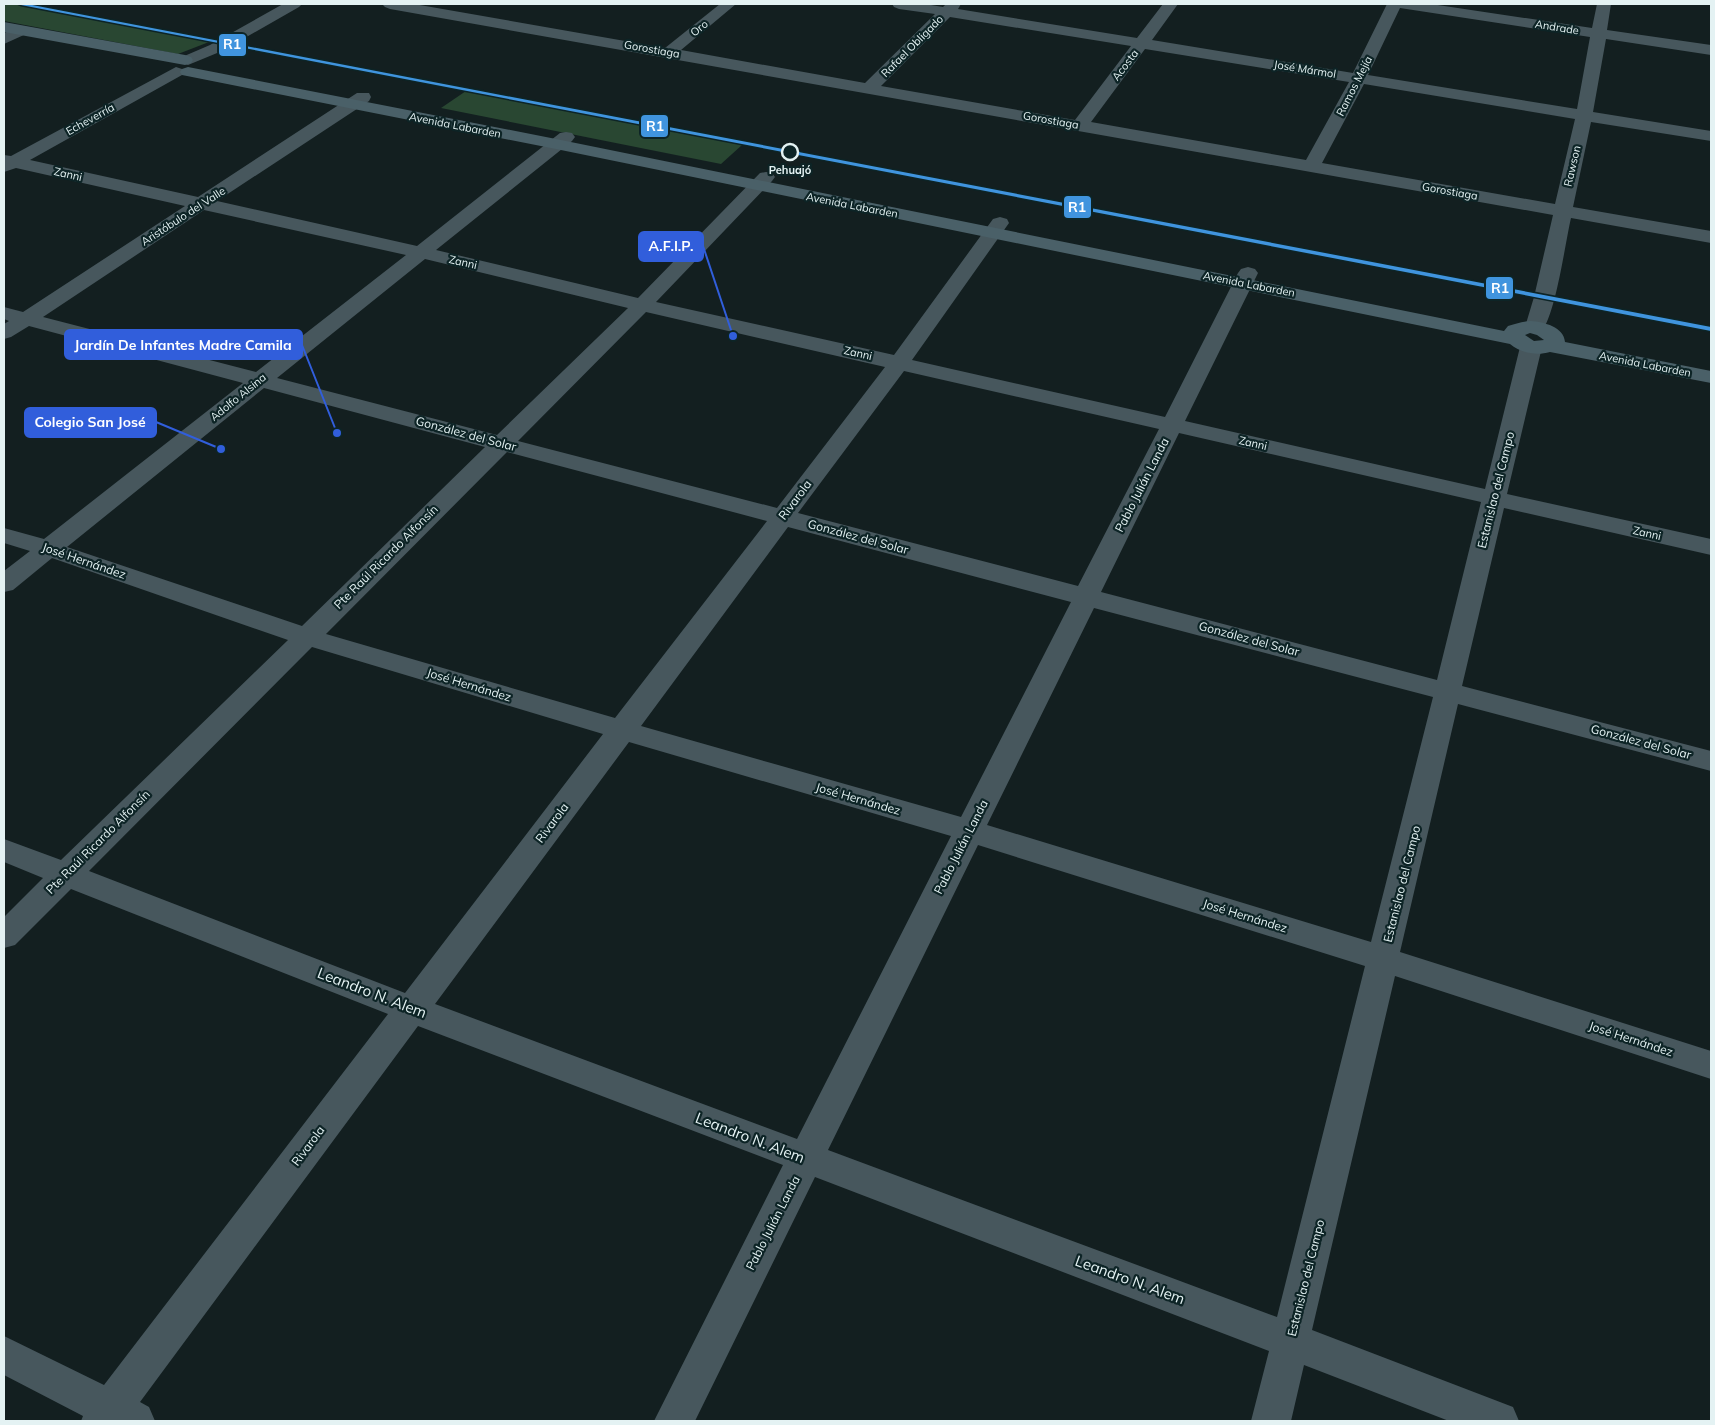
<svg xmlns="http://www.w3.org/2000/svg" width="1715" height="1425" font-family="Mulish,sans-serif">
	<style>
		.green { fill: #294732 }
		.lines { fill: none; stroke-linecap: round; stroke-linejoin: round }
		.minor { fill: #47575d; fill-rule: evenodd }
		.major { fill: #4a6068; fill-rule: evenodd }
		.rail-1-casing { stroke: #0d2426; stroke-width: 3 }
		.rail-1 { fill: #4094de; fill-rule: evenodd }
		.stop-dot { fill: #0d2426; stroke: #e4f2f3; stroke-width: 2.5 }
		.labels { text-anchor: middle; stroke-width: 4.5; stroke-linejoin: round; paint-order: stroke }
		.far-street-label { font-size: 11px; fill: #e4f2f3; stroke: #0d2426 }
		.far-stop-label { font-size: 11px; font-weight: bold; fill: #e4f2f3; stroke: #0d2426 }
		.street-label { font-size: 12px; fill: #e4f2f3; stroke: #0d2426 }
		.near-street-label { font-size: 15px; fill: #e4f2f3; stroke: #0d2426 }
		.leader { fill: none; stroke: #315edb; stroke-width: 2 }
		.callout-dot { fill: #315edb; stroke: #0d2426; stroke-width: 2 }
		.callout { fill: #315edb; stroke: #315edb; stroke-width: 2 }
		.callout-label { font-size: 14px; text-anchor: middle; font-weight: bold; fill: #fff }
		.line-badge { stroke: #0d2426; stroke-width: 2 }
		.badge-label { font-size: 14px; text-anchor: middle; font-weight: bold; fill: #fff }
	</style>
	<rect width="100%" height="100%" fill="#131f20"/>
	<g class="green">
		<path d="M4,4H12L209,42L178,54L4,21Z"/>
		<path d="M466,91L742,145L721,164L441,108Z"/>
	</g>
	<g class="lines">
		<g class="minor">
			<path d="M283,4H302L299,7L222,51L188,65L182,63L180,60L182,57L210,45Z"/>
			<path d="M382,4H414L665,48L720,4H736L681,50L865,83L935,14L899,9L894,7L892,4H925L943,7L946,4H961L958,9L1137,38L1163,4H1178L1152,40L1353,73L1387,4H1431L1592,28L1597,4H1611L1607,30L1711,45V55L1606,39L1593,112L1711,131V141L1591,122L1573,207L1711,231V243L1571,218C1565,244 1556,312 1542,331L1535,333L1528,331L1525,327L1534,297L1553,215L390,9L385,7ZM1400,8L1590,37L1577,109L1368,75ZM950,17L1131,46L1075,120L881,86ZM1145,49L1349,82L1306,160L1091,122ZM1364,84L1575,119L1555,204L1322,163Z"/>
			<path d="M21,26L26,28L29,31L26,34L4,44V33Z"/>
			<path d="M176,67L182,69L184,72L182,75L30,160L198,197L357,93H369L371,97L369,101L217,201L417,246L560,133L566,132L572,133L575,137L572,141L436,250L638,298L760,173L766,172L772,173L775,177L772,181L656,302L894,355L993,219L1000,217L1007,219L1009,223L912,360L1165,417L1238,273L1241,269L1248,267L1255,269L1258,273L1185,421L1485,489L1520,347L1524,343L1531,341L1538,343L1542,347L1507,494L1711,539V555L1504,508L1462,686L1711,751V771L1458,704L1400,952L1711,1051V1079L1395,976L1312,1330L1513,1407L1519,1421H1449L1304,1365L1291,1421H1251L1269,1351L815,1177L695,1421H654L783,1165L418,1026L140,1402L149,1407L155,1421H81L83,1416L4,1375V1336L104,1385L388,1014L71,889L15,945L4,948V917L43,878L4,862V839L61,860L288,640L52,558L13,590L4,592V571L30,551L4,543V528L44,539L243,383L29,326L11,337L4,339V324L9,321L4,319V307L23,312L185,206L16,168L4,172V155L11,156ZM204,210L406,255L256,372L43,317ZM425,259L628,308L497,435L277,378ZM646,312L885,367L777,508L518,441ZM904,371L1159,429L1078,586L798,513ZM264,388L485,447L302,626L67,547ZM1179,433L1481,502L1437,680L1101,592ZM507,452L767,521L615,718L326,634ZM788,527L1071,602L961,817L641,726ZM1094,608L1433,697L1371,942L987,825ZM312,647L603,734L405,993L89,871ZM629,742L951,836L797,1139L435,1004ZM978,845L1365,966L1277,1317L828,1150Z"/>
		</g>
		<g class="major">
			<path d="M4,22L185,55L191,57L193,60L191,63L185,65L4,32Z"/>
			<path d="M188,67L556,139L1504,331L1508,326C1515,324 1524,321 1531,321C1544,322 1564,327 1565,342L1711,371V383L1550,352C1536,356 1521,353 1510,344L556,149L182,75L180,72L182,69ZM1530,333L1537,335L1544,340L1534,341L1525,335Z"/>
		</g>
		<g class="rail-1-casing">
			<path id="rail-1" d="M19,4H27L1711,327V331L21,5Z"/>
		</g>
		<use href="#rail-1" class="rail-1"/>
	</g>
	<circle class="stop-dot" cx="790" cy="152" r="8"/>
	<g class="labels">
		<g class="far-street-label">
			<text transform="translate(1557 27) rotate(9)" y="4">Andrade</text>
			<text transform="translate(699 28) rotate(-39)" y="4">Oro</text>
			<text transform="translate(912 46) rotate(-45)" y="4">Rafael Obligado</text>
			<text transform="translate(652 49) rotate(10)" y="4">Gorostiaga</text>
			<text transform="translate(1125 65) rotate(-53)" y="4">Acosta</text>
			<text transform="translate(1305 69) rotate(9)" y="4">José Mármol</text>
			<text transform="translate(1354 86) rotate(-63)" y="4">Ramos Mejía</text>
			<text transform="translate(90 119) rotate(-29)" y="4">Echeverría</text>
			<text transform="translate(1051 120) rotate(10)" y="4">Gorostiaga</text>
			<text transform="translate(455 125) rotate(11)" y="4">Avenida Labarden</text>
			<text transform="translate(1572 166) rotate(-77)" y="4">Rawson</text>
			<text transform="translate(68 174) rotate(13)" y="4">Zanni</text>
			<text transform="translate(1450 191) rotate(10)" y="4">Gorostiaga</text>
			<text transform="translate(852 205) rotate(11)" y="4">Avenida Labarden</text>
			<text transform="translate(183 216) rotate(-33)" y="4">Aristóbulo del Valle</text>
			<text transform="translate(463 262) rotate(13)" y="4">Zanni</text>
			<text transform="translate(1249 284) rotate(11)" y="4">Avenida Labarden</text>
			<text transform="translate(858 353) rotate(13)" y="4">Zanni</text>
			<text transform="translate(1645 364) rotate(11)" y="4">Avenida Labarden</text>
			<text transform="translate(238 397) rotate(-39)" y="4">Adolfo Alsina</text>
			<text transform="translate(1253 443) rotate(13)" y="4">Zanni</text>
			<text transform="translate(1647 533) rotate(13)" y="4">Zanni</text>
		</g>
		<g class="far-stop-label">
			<text x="790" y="174">Pehuajó</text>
		</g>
		<g class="street-label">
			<text transform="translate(466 434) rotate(15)" y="4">González del Solar</text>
			<text transform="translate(1142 485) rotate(-63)" y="4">Pablo Julián Landa</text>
			<text transform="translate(1496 490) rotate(-76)" y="4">Estanislao del Campo</text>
			<text transform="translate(795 500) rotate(-53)" y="4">Rivarola</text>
			<text transform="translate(858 537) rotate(15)" y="4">González del Solar</text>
			<text transform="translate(386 557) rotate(-45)" y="4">Pte Raúl Ricardo Alfonsín</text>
			<text transform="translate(84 561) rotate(19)" y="4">José Hernández</text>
			<text transform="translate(1249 639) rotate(15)" y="4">González del Solar</text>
			<text transform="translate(469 685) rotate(17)" y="4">José Hernández</text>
			<text transform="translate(1641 742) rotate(15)" y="4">González del Solar</text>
			<text transform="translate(858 799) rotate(16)" y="4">José Hernández</text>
			<text transform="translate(552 823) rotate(-53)" y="4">Rivarola</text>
			<text transform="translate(98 842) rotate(-45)" y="4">Pte Raúl Ricardo Alfonsín</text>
			<text transform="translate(961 847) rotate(-63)" y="4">Pablo Julián Landa</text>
			<text transform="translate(1402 884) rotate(-76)" y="4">Estanislao del Campo</text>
			<text transform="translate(1245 916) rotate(17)" y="4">José Hernández</text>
			<text transform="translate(1631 1039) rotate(18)" y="4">José Hernández</text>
			<text transform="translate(308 1146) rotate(-53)" y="4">Rivarola</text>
			<text transform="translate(773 1223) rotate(-63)" y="4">Pablo Julián Landa</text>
			<text transform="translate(1306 1278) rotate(-76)" y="4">Estanislao del Campo</text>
		</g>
		<g class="near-street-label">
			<text transform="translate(372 993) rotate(21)" y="5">Leandro N. Alem</text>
			<text transform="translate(750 1138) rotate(21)" y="5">Leandro N. Alem</text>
			<text transform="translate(1130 1280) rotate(20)" y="5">Leandro N. Alem</text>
		</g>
	</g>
	<path class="leader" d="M733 336L703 246M337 433L302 345M221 449L156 422"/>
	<g class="callout-dot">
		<circle cx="733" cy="336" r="5"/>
		<circle cx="337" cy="433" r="5"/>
		<circle cx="221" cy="449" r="5"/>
	</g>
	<g class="callout">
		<rect x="639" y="232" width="64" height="29" rx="5"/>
		<rect x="65" y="330" width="237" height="29" rx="5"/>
		<rect x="25" y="408" width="131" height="29" rx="5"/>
	</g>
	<g class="callout-label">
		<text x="671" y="251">A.F.I.P.</text>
		<text x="183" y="350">Jardín De Infantes Madre Camila</text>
		<text x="90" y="427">Colegio San José</text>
	</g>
	<g class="line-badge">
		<rect x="218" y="33" width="29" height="24" rx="5" fill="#4094de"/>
		<rect x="640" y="114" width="29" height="24" rx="5" fill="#4094de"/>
		<rect x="1063" y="195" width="29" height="24" rx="5" fill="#4094de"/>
		<rect x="1485" y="276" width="29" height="24" rx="5" fill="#4094de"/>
	</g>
	<g class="badge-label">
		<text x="232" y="49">R1</text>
		<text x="655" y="131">R1</text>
		<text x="1077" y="212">R1</text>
		<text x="1500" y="293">R1</text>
	</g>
	<rect width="1715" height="1425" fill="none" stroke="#e4f2f3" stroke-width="10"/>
</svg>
